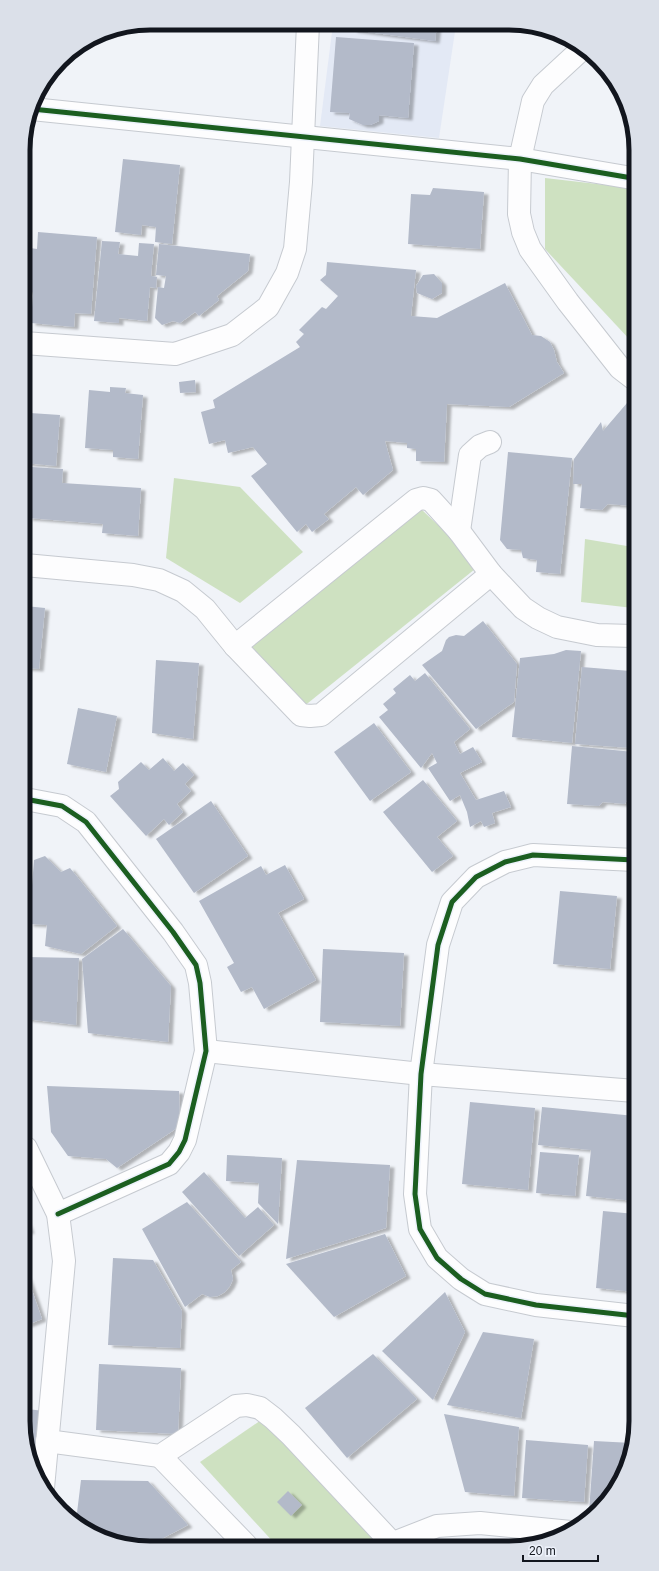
<svg xmlns="http://www.w3.org/2000/svg" width="659" height="1571" font-family="Arial,sans-serif">
	<style>
		.built { fill: #e3e9f5 }
		.green { fill: #cee1c1 }
		.building { fill: #b3bac9; filter: url(#shadow) }
		.lines { fill: none; stroke-linecap: round; stroke-linejoin: round }
		.minor-casing { stroke: #c6cad0; stroke-width: 24 }
		.minor { stroke: #fdfdfe; stroke-width: 22 }
		.cycleway-casing { stroke: #edf2fb; stroke-width: 8 }
		.cycleway { stroke: #1b5e20; stroke-width: 5 }
		.rim { fill: none; stroke: #12161e; stroke-width: 5 }
	</style>
	<defs>
		<filter id="shadow"><feDropShadow dx="4.5" dy="2.5" stdDeviation="1" flood-color="#0004"/></filter>
	</defs>
	<rect width="100%" height="100%" fill="#f0f3f8"/>
	<path class="built" d="M333,24L456,25L439,138L320,126Z"/>
	<g class="green">
		<path d="M545,178L632,188V342L545,249Z"/>
		<path d="M174,478L240,487L303,552L240,603L166,558Z"/>
		<path d="M421,509L480,565L303,707L251,646Z"/>
		<path d="M585,539L633,547V608L581,602Z"/>
		<path d="M264,1418L375,1538L368,1545H276L200,1462Z"/>
	</g>
	<g class="building">
		<path d="M352,24L437,25L435,41L353,30Z"/>
		<path d="M336,37L414,43L408,118L379,115V121L370,125H363L349,119L350,113L330,112Z"/>
		<path d="M123,159L180,165L172,244L155,242L156,227L142,225L141,235L115,232Z"/>
		<path d="M433,188L484,192L480,249L408,244L411,194L430,195Z"/>
		<path d="M38,232L97,237L91,314L75,313L74,327L31,323L33,292H26L30,248L37,249Z"/>
		<path d="M102,241L120,242L118,254L138,256L139,243L154,244L151,276L157,277L156,288L150,287L147,321L119,318V323L94,321Z"/>
		<path d="M159,244L250,254L248,271L217,296L219,300L199,316L195,312L180,323L173,321L162,325L155,318L158,287L164,288L166,276L156,275Z"/>
		<path d="M327,262L416,270L411,316L437,318L505,283L532,335L541,336L550,342L554,350L557,362L564,373L509,407L447,404L444,462L416,461V449L407,448V443L385,441L393,470L363,495L356,487L324,514L329,519L312,532L306,524L297,532L251,476L267,464L253,447L228,453L225,440L209,444L201,412L215,408L213,400L300,347L296,342L304,334L299,330L322,307L326,309L338,296L320,280L326,275Z"/>
		<path d="M434,274L442,283V293L432,299L417,293L416,286L423,275Z"/>
		<path d="M195,380L196,392L180,393L179,382Z"/>
		<path d="M110,387L126,388L125,393L143,395L138,459L113,457V450L85,448L89,390L110,392Z"/>
		<path d="M627,403L633,406V506L608,504L602,510L580,508L582,484H573L574,459L601,422L603,431Z"/>
		<path d="M30,413L60,415L56,466L24,463V421H29Z"/>
		<path d="M508,452L572,458L560,574L536,572L537,560L523,558L521,550L507,549L500,540Z"/>
		<path d="M32,467L63,469L62,483L141,488L138,536L102,533L103,524L28,518Z"/>
		<path d="M25,606L45,608L39,669L25,668Z"/>
		<path d="M483,621L517,664L514,702L476,729L422,665L442,651L446,640L449,637L456,635L464,636Z"/>
		<path d="M566,650L581,651L572,743L512,737L520,658L554,654Z"/>
		<path d="M156,660L199,663L193,739L152,733Z"/>
		<path d="M582,667L630,671L633,674L634,719L631,748L575,744Z"/>
		<path d="M425,673L470,729L454,742L460,754L473,747L482,762L460,773L476,800L504,791L511,807L492,813L495,823L484,827L481,821L470,827L467,812L460,795L450,801L428,768L437,763L432,753L421,768L379,717L388,710L383,704L396,693L393,689L410,675L415,681Z"/>
		<path d="M78,708L117,716L106,772L67,764Z"/>
		<path d="M374,723L411,772L370,801L334,752Z"/>
		<path d="M572,746L634,752L628,798L625,804L603,802L599,806L567,804Z"/>
		<path d="M163,758L174,771L183,763L194,775L185,784L191,791L177,804L183,812L169,825L164,819L146,836L110,796L119,789L118,782L141,762L149,770Z"/>
		<path d="M423,780L457,821L437,837L453,856L432,872L383,812Z"/>
		<path d="M211,801L248,856L194,893L156,839Z"/>
		<path d="M629,820H634V845L628,844Z"/>
		<path d="M45,856L61,872L70,868L117,926L81,954L45,946L47,925L29,924L34,860Z"/>
		<path d="M285,865L304,899L278,913L316,980L264,1009L252,987L241,992L227,967L234,963L199,901L261,866L266,875Z"/>
		<path d="M560,891L617,896L610,969L553,964Z"/>
		<path d="M123,929L171,986L168,1042L88,1033L82,959Z"/>
		<path d="M323,949L404,953L400,1026L320,1022Z"/>
		<path d="M26,957L79,958L76,1025L26,1019Z"/>
		<path d="M47,1086L179,1091L180,1126L117,1168L106,1159L68,1156L51,1132Z"/>
		<path d="M470,1102L535,1108L528,1190L462,1184Z"/>
		<path d="M542,1107L635,1116V1201L586,1196L591,1150L538,1145Z"/>
		<path d="M540,1152L579,1155L575,1196L536,1193Z"/>
		<path d="M227,1155L282,1158L278,1224L258,1203L259,1183L226,1181Z"/>
		<path d="M297,1160L390,1165L386,1228L286,1259Z"/>
		<path d="M204,1172L245,1218L258,1207L274,1225L239,1256L182,1192Z"/>
		<path d="M187,1202L241,1262L231,1270L233,1279L230,1286L225,1292L218,1296L210,1297L202,1294L185,1307L142,1229Z"/>
		<path d="M603,1211L635,1214V1292L596,1288Z"/>
		<path d="M27,1222L30,1231L27,1232Z"/>
		<path d="M385,1234L406,1276L334,1317L286,1264Z"/>
		<path d="M113,1258L153,1260L182,1311L180,1348L108,1345Z"/>
		<path d="M27,1276L42,1319L27,1325Z"/>
		<path d="M445,1292L465,1332L433,1400L382,1351Z"/>
		<path d="M483,1332L534,1339L521,1418L447,1405Z"/>
		<path d="M373,1354L417,1399L347,1458L305,1408Z"/>
		<path d="M99,1364L181,1368L178,1434L96,1430Z"/>
		<path d="M27,1409L44,1411L37,1477L27,1454Z"/>
		<path d="M444,1414L519,1427L514,1496L465,1492Z"/>
		<path d="M526,1440L588,1445L584,1502L522,1498Z"/>
		<path d="M594,1441L632,1443L626,1470L605,1505L595,1513L589,1512Z"/>
		<path d="M81,1480L148,1481L188,1525L150,1545L125,1546L76,1521Z"/>
		<path d="M288,1491L302,1505L291,1516L277,1502Z"/>
	</g>
	<g class="lines">
		<g class="minor-casing">
			<g id="minor">
				<path d="M582,49L543,85L533,101L520,159L519,214L523,232L530,249L568,302L620,368L633,378"/>
				<path d="M32,109L520,159L632,178"/>
				<path d="M24,343L175,354L232,335L268,307L287,273L295,249L301,182L308,24"/>
				<path d="M459,531L470,455L480,446L490,442"/>
				<path d="M25,565L133,575L159,580L183,591L205,609L235,646L301,715L310,716L321,715L491,574"/>
				<path d="M235,646L416,500L423,498L431,500L459,531L491,574L523,608L538,618L557,627L597,635L633,636"/>
				<path d="M25,799L62,806L86,822L173,932L196,965L200,983L206,1051L185,1140L179,1152L169,1164L58,1214"/>
				<path d="M634,860L533,855L505,862L476,877L452,902L438,945L421,1074L415,1194L420,1229L437,1258L461,1279L485,1294L536,1305L635,1316"/>
				<path d="M206,1051L421,1074L635,1091"/>
				<path d="M26,1148L58,1214L64,1261L43,1488"/>
				<path d="M47,1441L160,1456L236,1406L247,1405L260,1408L273,1418L291,1435L392,1543"/>
				<path d="M160,1456L246,1545"/>
				<path d="M391,1544L437,1526L480,1523L571,1532"/>
			</g>
		</g>
		<use href="#minor" class="minor"/>
		<g class="cycleway-casing">
			<g id="cycleway">
				<path d="M32,109L520,159L632,178"/>
				<path d="M25,799L62,806L86,822L173,932L196,965L200,983L206,1051L185,1140L179,1152L169,1164L58,1214"/>
				<path d="M634,860L533,855L505,862L476,877L452,902L438,945L421,1074L415,1194L420,1229L437,1258L461,1279L485,1294L536,1305L635,1316"/>
			</g>
		</g>
		<use href="#cycleway" class="cycleway"/>
	</g>
	<path d="M0 0H659V1571H0ZM150 30H509A120 120 0 0 1 629 150V1421A120 120 0 0 1 509 1541H150A120 120 0 0 1 30 1421V150A120 120 0 0 1 150 30Z" fill="#dbe0e9" fill-rule="evenodd"/>
	<path class="rim" d="M150 30H509A120 120 0 0 1 629 150V1421A120 120 0 0 1 509 1541H150A120 120 0 0 1 30 1421V150A120 120 0 0 1 150 30Z"/>
	<path d="M523 1555v6h75v-6" fill="none" stroke="#12161e" stroke-width="2"/>
	<text x="529" y="1555" font-size="12" fill="#12161e" stroke="#edf2fb" stroke-width="3" paint-order="stroke">20 m</text>
</svg>
